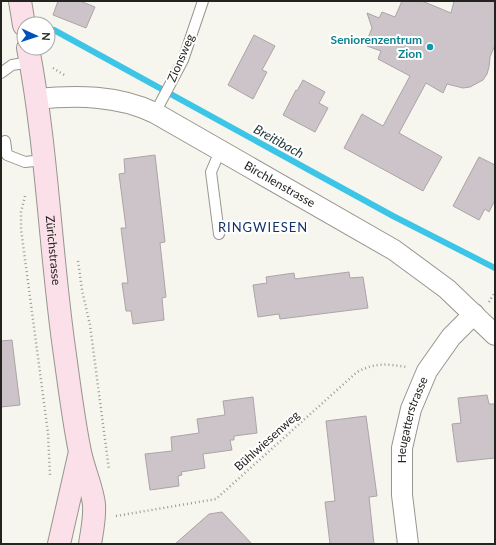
<svg xmlns="http://www.w3.org/2000/svg" width="496" height="545" font-family="Lato,sans-serif">
	<style>
		.lines { fill: none; stroke-linecap: round; stroke-linejoin: round }
		.stream { stroke: #3cc5e7; stroke-width: 6 }
		.building { fill: #ccc4c8; stroke: #aca4a8 }
		.lane-casing { stroke: #97958f; stroke-width: 12 }
		.street-casing { stroke: #97958f; stroke-width: 22 }
		.secondary-casing { stroke: #97958f; stroke-width: 24 }
		.path { stroke: #9b9a94; stroke-width: 2.5; stroke-dasharray: 1 3; stroke-linecap: butt }
		.lane { stroke: #fff; stroke-width: 10 }
		.street { stroke: #fff; stroke-width: 20 }
		.secondary { stroke: #fbe0ea; stroke-width: 22 }
		.culture-dot { fill: #0f9aa8; stroke: #fff; stroke-width: 1.5 }
		.labels { text-anchor: middle; stroke-width: 4; stroke-linejoin: round; paint-order: stroke }
		.culture-label { font-size: 12px; font-weight: bold; fill: #0d838f; stroke: #fff; text-anchor: end }
		.street-label { font-size: 12px; fill: #242320; stroke: #fff }
		.water-label { font-size: 13px; font-style: italic; fill: #1e343b; stroke: #fff }
		.neighbourhood-label { font-size: 13px; letter-spacing: 1px; fill: #123368; stroke: #fff }
	</style>
	<rect width="100%" height="100%" fill="#f7f6ee"/>
	<g class="lines">
		<path class="stream" d="M54,30L393,216L495,268"/>
	</g>
	<g class="building">
		<path d="M58,1H80L95,7L86,28L53,15Z"/>
		<path d="M402,1H422L451,13L454,1H495V45L490,57L489,67L487,74L483,80L470,87L463,88L447,84L443,93L426,83L399,133L442,157L423,191L344,148L362,114L383,126L410,76L378,59L381,51L367,46L370,39L368,38L372,28L367,13L379,18L382,12L395,17Z"/>
		<path d="M254,35L275,46L262,70L267,72L253,99L228,85Z"/>
		<path d="M303,80L325,92L319,103L328,108L315,132L283,115L296,90L297,91Z"/>
		<path d="M155,155L165,242L160,243L166,297L162,298L164,320L133,324L131,311H126L122,283H128L121,228H126L119,174L125,173L124,159Z"/>
		<path d="M479,157L495,165V200L489,212L485,209L479,220L453,206Z"/>
		<path d="M349,272L350,278L363,277L368,308L280,319L279,314L258,317L253,285L267,283L266,277L294,273L295,279Z"/>
		<path d="M12,340L20,405L1,407V341Z"/>
		<path d="M487,395L489,404H495V458L457,462L452,424L461,423L458,398Z"/>
		<path d="M253,397L257,433L234,436V440H230L232,450L203,454L205,468L181,472L182,475L178,476L179,486L150,490L145,454L172,451L171,437L199,433L197,419L225,415L223,401Z"/>
		<path d="M366,416L377,496L369,497L374,544H330L325,502L335,501L326,421Z"/>
		<path d="M222,512L252,544H175L209,514Z"/>
	</g>
	<g class="lines">
		<g class="lane-casing">
			<g id="lane">
				<path d="M1,73L12,65L31,62"/>
				<path d="M155,113L183,60L203,1"/>
				<path d="M5,141L7,155L25,162L44,160"/>
				<path d="M219,234L211,172L220,151"/>
			</g>
		</g>
		<g class="street-casing">
			<g id="street">
				<path id="s1" d="M36,99C76,95 118,95 155,113L394,250L447,289L495,335"/>
				<path id="s2" d="M408,544L402,495V448L411,409L427,371L451,337L474,314"/>
			</g>
		</g>
		<g class="secondary-casing">
			<g id="secondary">
				<path d="M20,1L24,25"/>
				<path id="s3" d="M28,48C47,147 50,248 64,348C69,383 73,418 80,452C83,468 93,490 94,505C95,518 92,531 90,544"/>
				<path d="M59,544L79,456"/>
			</g>
		</g>
		<g class="path">
			<path d="M53,68L66,76"/>
			<path d="M25,196L21,212V229L48,433L50,476"/>
			<path d="M78,261L82,290L90,325L109,470"/>
			<path d="M489,302L495,292"/>
			<path d="M116,516L216,499L357,372C377,362 386,364 407,367"/>
		</g>
		<use href="#lane" class="lane"/>
		<use href="#street" class="street"/>
		<use href="#secondary" class="secondary"/>
	</g>
	<circle class="culture-dot" cx="430" cy="47" r="4"/>
	<g class="labels">
		<g class="culture-label">
			<text x="422" y="44">Seniorenzentrum<tspan x="422" dy="14">Zion</tspan></text>
		</g>
		<g class="street-label">
			<text transform="translate(181 58) rotate(-67)" y="4">Zionsweg</text>
			<text dy="4" stroke="none"><textPath href="#s1" startOffset="265">Birchlenstrasse</textPath></text>
			<text dy="4" stroke="none"><textPath href="#s3" startOffset="204">Zürichstrasse</textPath></text>
			<text dy="4" stroke="none"><textPath href="#s2" startOffset="126">Heugatterstrasse</textPath></text>
			<text transform="translate(267 441) rotate(-42)" y="4">Bühlwiesenweg</text>
		</g>
		<g class="water-label">
			<text transform="translate(279 141) rotate(29)" y="5">Breitibach</text>
		</g>
		<g class="neighbourhood-label">
			<text x="263" y="232">RINGWIESEN</text>
		</g>
	</g>
	<rect width="496" height="545" fill="none" stroke="#242320" stroke-width="4"/>
	<g transform="translate(36 36) rotate(93)"><circle r="19" fill="#ffffff" stroke="#a7a7a6"/>
	<path d="M0-3L7 15L0 10L-7 15Z" fill="#0150ba"/>
	<text y="-6" font-size="11" font-weight="bold" text-anchor="middle" fill="#242320">N</text>
	</g>
</svg>
